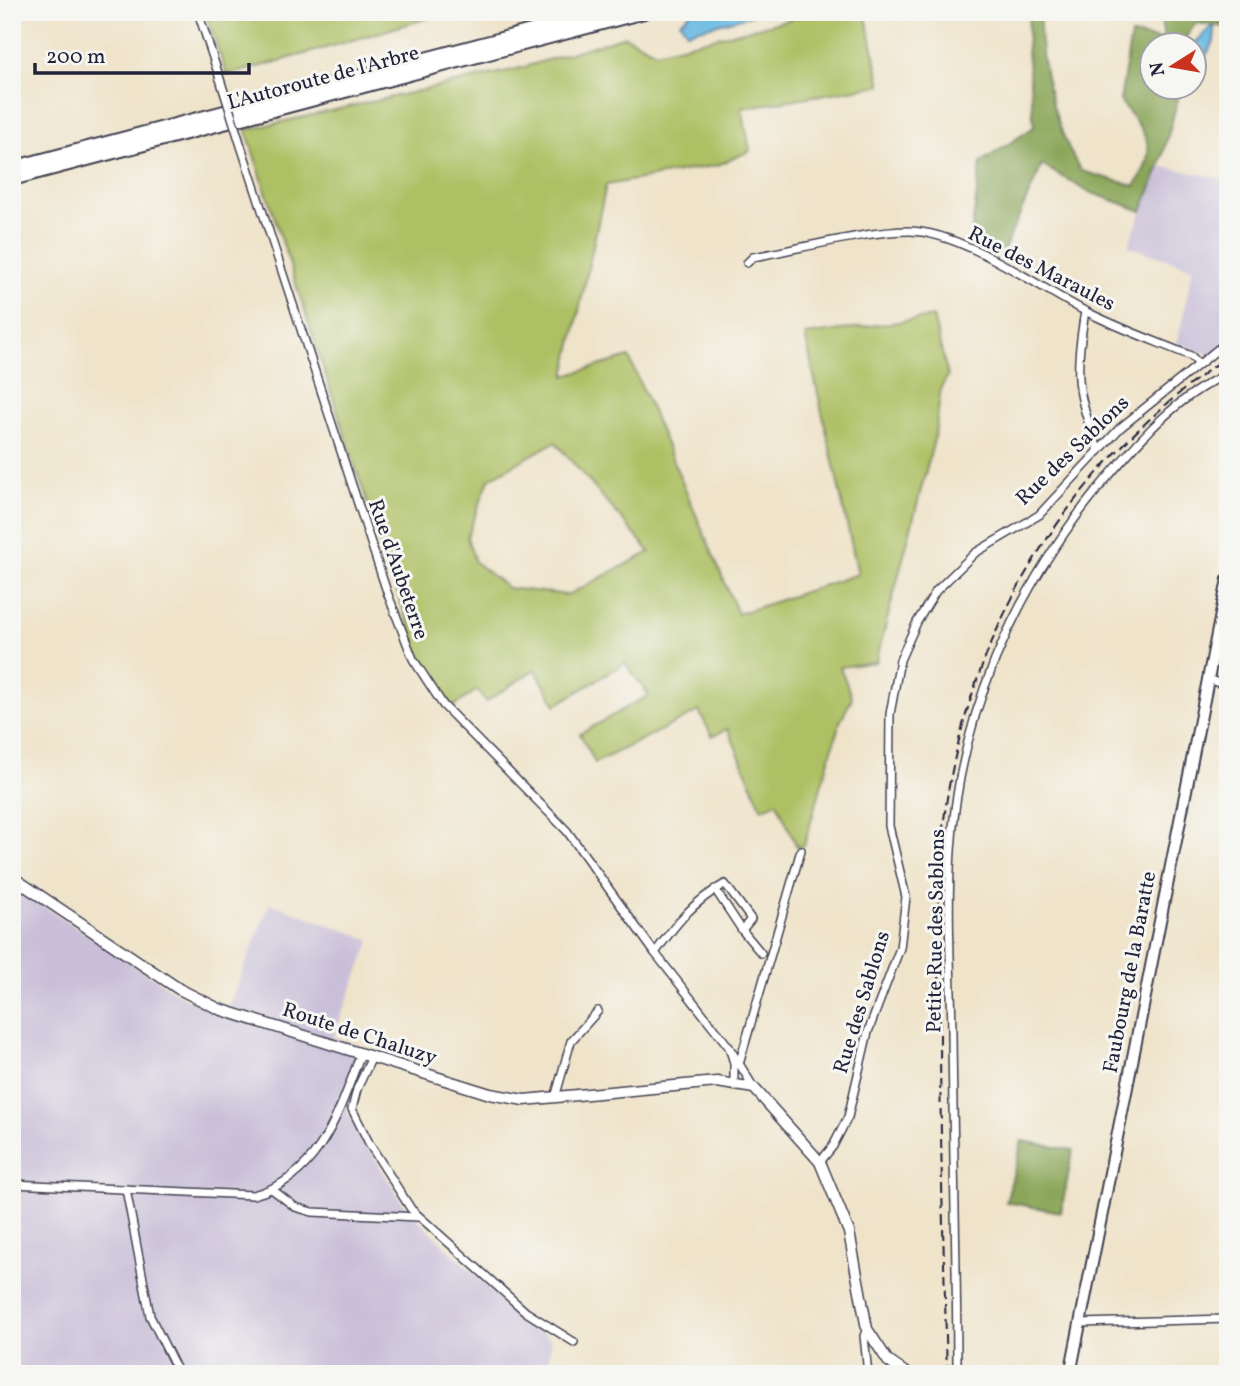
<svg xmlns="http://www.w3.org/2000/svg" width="1240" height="1386" font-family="Vollkorn,serif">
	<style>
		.industrial { fill: #c9bfd8 }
		.green { fill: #adc063; stroke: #68714f; stroke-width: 2; fill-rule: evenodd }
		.forest { fill: #8aa659; stroke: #56644a; stroke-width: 2 }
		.water { fill: #67b9e2; stroke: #446e8e; stroke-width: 2 }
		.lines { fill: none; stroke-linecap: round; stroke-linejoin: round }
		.street-casing { stroke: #413f50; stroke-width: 10 }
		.secondary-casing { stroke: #413f50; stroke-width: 13 }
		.primary-casing { stroke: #413f50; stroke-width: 14 }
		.highway-casing { stroke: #413f50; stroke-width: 16 }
		.street { stroke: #fff; stroke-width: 7 }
		.secondary { stroke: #fff; stroke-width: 10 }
		.primary { stroke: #fff; stroke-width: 10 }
		.highway { stroke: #fff; stroke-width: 12 }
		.rail { stroke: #22223b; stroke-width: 2; stroke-dasharray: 10 5; stroke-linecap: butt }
		.street-bridge-casing { stroke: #413f50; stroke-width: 10; stroke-linecap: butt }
		.street-bridge { stroke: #fff; stroke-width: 7 }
		.labels { text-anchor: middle; stroke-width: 6; stroke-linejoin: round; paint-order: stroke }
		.street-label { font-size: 21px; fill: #22223b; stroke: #f6f6f2 }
	</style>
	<rect width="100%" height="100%" fill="#f6f6f2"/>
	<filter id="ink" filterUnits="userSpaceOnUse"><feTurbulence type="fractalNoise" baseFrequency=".0143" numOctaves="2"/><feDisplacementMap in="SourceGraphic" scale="14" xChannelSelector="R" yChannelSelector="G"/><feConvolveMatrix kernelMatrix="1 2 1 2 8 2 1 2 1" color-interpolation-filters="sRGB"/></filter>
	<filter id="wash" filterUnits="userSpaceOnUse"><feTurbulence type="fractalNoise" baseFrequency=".00686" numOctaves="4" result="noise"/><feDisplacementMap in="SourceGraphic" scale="28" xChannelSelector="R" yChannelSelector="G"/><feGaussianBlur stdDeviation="1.57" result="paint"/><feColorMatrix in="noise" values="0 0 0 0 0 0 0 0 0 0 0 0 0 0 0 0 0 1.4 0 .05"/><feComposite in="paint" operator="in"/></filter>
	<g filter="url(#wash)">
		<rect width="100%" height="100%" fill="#efe3c9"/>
		<g class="industrial">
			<path d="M1160,166L1228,180V346L1214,356L1177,344L1193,268L1128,246Z"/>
			<path d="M12,885L186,999L225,1015L270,903L371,940L333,1037L370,1050L346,1110L403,1204L456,1257L551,1340L547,1374H12Z"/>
		</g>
		<g class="green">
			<path d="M205,12H450C375,33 302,56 227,75Z"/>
			<path d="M821,12H865L881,85L742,108L750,151L718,165L606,185L565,376L629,357L738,614L858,574L805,335L933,317L948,376L941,387L935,436L876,662L840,667L852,698L840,722L804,845L797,847L777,802L762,809L728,729L712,736L699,711L595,763L580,734L649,695L625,663L556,705L535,669L486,702L477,690L453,707L422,662L386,561L246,130L521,68L625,36L656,52ZM555,442L650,552L568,595L508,588L475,562L467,537L489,479Z"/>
		</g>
		<g class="forest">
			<path d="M1029,12H1040C1038,62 1055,128 1081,171L1135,186C1161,146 1145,134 1120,101L1131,35L1164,40L1160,12H1228V27L1196,23L1180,45L1152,46V88H1175L1180,91L1160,166L1142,211L1087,191L1042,165L1001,256L970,244L981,162L1034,127L1027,50Z"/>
			<path d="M1022,1141L1073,1150L1061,1212L1006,1202Z"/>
		</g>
		<g class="water">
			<path d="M692,12H764L687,32L680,22Z"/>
			<path d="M1212,26L1215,29L1214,42L1195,74L1193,45Z"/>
		</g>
	</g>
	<g filter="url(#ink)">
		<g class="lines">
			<g class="street-casing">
				<g id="street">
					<path d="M198,12L220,79"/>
					<path d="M241,146L387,592L413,659L443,705L567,831L655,953L729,1047"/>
					<path d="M747,263L753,257C799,249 865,231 910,231C962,232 1037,286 1083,310C1118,328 1155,341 1191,356L1198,363"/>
					<path d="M1085,311C1075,374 1075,392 1099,451"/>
					<path d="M1217,634L1228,630"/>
					<path d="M1207,679L1228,686"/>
					<path d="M742,930L761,953"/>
					<path d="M655,953C675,925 693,901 725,884L751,919L742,930L715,889"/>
					<path d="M372,1057L357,1089L352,1109L370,1145L411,1209L526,1312L574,1342"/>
					<path d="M740,1061L801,850"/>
					<path d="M734,1083V1063L729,1047L754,1088"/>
					<path d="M555,1098L571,1041L598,1011"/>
					<path d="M820,1162L833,1146L848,1117L868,1032L900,948L906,897L889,826L890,714L900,660L917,622L936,591L975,553L1039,515L1120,428L1228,341"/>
					<path d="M12,1184L253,1195C320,1178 339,1112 361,1053"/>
					<path d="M126,1189L150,1316L179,1374"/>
					<path d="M273,1190L295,1207L312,1212L418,1217"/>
					<path d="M1080,1323L1228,1319"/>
					<path d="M867,1329L864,1336L868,1374"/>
					<path d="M957,1374C957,1260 953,1146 952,1032C951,972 947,911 951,851C959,717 1013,593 1097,490C1132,448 1176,395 1228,374"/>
				</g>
			</g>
			<g class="secondary-casing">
				<path id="secondary" d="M12,877L179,989L219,1009L490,1094L524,1100L717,1082L754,1088L820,1162L849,1232L867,1329L888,1361L907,1374"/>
			</g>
			<g class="primary-casing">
				<path id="primary" d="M1070,1374L1228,579"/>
			</g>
			<g class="highway-casing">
				<g id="highway">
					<path d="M12,168L603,12"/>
					<path d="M12,179L644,12"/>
				</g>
			</g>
			<use href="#street" class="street"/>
			<use href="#secondary" class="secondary"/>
			<use href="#primary" class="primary"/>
			<use href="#highway" class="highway"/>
			<path class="rail" d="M947,1374C944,1258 940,1142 940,1026C939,946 935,864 949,786C983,603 1077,463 1228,356"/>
			<g class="street-bridge-casing">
				<path id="street-bridge" d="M220,79L241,146"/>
			</g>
			<use href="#street-bridge" class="street-bridge"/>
		</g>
	</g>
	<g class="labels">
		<g class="street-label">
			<text transform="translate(323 77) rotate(-15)" y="7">L'Autoroute de l'Arbre</text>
			<text transform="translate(1042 268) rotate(27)" y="7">Rue des Maraules</text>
			<text transform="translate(1072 450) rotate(-44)" y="7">Rue des Sablons</text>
			<text transform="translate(399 569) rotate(71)" y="7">Rue d'Aubeterre</text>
			<text transform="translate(935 931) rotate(-89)" y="7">Petite Rue des Sablons</text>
			<text transform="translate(1129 972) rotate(-79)" y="7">Faubourg de la Baratte</text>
			<text transform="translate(861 1002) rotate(-73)" y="7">Rue des Sablons</text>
			<text transform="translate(360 1033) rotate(18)" y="7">Route de Chaluzy</text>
		</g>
	</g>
	<rect width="1240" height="1386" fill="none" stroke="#f6f6f2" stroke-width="42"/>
	<g transform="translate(1173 66) rotate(259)"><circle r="33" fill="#f6f6f2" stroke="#a1a1a9" stroke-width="2"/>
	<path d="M0-5L12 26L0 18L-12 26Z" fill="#c8321e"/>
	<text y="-10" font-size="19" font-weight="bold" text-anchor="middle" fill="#22223b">N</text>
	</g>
	<path d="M35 63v10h214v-10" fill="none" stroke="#22223b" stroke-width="3.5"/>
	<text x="46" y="63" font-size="21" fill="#22223b" stroke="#f6f6f2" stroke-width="5" paint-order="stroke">200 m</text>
</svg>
